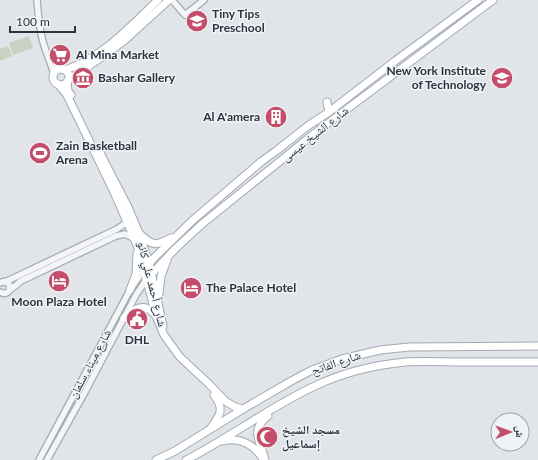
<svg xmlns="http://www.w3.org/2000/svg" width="538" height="460" font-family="Lato,'Noto Naskh Arabic',sans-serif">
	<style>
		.green { fill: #c7d2c2 }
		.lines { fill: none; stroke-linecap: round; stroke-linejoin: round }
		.minor-casing { stroke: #a6abb2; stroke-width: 8 }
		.major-casing { stroke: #a1aab3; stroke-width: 9 }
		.minor { stroke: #f3f5f7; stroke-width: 5.5 }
		.major { stroke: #fff; stroke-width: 7 }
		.labels { text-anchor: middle; stroke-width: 3; stroke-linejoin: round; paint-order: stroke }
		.poi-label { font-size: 12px; font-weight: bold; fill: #2a333f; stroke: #f0f3f6; text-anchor: start }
		.street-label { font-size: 12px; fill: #2a333f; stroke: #f0f3f6 }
	</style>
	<rect width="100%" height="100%" fill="#e1e4e8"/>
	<g class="green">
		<path d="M29,36L33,48L13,55L9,43Z"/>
		<path d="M8,46L12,56L0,61V49Z"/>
	</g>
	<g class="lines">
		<g class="minor-casing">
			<g id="minor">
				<path d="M37,0C38,13 39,26 42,38C45,51 51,62 54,75"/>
				<path d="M172,0L185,15L204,0"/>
				<path d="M51,56L54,62L61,70"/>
				<path d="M5,282L117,229L123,225L127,220"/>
				<path d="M0,283C13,276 13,299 0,292"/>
				<path d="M10,290L21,281L116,236L125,234L135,239"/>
				<path d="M39,460L130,290L144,270"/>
				<path d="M47,460L85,392L136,295L146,280"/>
			</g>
		</g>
		<g class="major-casing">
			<g id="major">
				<circle cx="61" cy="77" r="8"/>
				<path d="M64,70C100,60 132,25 158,0"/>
				<path d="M68,80L109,52L125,40L169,0"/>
				<path d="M67,82L68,91L71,95"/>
				<path d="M58,84L64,91L67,95L114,192L135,240L140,253L156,316L164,335L180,357L209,384L225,401L235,407L243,409"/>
				<path d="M327,102L329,112"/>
				<path d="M99,151L128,207L139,233L149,263L163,326"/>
				<path d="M141,235C153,247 157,245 171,238"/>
				<path d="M144,270L155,257L193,220L262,161L276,151L309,125L329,112L395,61L478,0"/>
				<path d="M146,280L175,249L202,224L315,133L493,0"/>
				<path d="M130,290L136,274L137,253"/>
				<path d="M159,294L161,276L167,260"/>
				<path d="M124,318C134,309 145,301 155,315"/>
				<path d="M211,428C220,415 225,409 214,395"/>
				<path d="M223,441C239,437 254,444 263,459"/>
				<path d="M156,460L175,451L243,409L293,380L312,370L342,359L380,350L409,347L538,346"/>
				<path d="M186,460C231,437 271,406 317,385C345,372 375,365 405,362C424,361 443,362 462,362C487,362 513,362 538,362"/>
				<path d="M265,460C261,442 249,430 268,416"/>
			</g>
		</g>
		<use href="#minor" class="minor"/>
		<use href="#major" class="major"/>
	</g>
	<defs>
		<g id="school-disc" transform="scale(1.15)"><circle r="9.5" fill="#c44e6a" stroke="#f0f3f6"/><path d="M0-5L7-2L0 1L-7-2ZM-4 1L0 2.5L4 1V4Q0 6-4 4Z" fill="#fff"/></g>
		<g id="supermarket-disc" transform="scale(1.15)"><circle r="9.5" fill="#c44e6a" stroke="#f0f3f6"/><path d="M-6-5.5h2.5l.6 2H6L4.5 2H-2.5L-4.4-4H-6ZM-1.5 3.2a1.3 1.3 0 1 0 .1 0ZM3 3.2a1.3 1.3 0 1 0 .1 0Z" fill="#fff"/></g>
		<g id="museum-disc" transform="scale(1.15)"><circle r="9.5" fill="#c44e6a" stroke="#f0f3f6"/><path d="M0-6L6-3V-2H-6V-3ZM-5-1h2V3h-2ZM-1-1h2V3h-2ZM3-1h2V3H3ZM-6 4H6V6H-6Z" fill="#fff"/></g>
		<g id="university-disc" transform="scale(1.15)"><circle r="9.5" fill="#c44e6a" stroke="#f0f3f6"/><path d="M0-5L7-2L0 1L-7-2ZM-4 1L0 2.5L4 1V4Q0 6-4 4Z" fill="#fff"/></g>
		<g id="building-disc" transform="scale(1.15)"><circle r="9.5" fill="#c44e6a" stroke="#f0f3f6"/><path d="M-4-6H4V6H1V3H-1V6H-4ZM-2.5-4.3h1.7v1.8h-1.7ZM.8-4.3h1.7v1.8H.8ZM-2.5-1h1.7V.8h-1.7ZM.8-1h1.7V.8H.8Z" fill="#fff"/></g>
		<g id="stadium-disc" transform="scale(1.15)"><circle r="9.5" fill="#c44e6a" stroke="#f0f3f6"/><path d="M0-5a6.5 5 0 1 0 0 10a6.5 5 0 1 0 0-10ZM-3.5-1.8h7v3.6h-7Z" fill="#fff"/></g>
		<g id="hotel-disc" transform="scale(1.15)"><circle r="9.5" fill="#c44e6a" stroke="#f0f3f6"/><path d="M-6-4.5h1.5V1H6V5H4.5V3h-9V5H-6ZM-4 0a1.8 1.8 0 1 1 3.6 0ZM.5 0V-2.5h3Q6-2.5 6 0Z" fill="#fff"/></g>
		<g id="civic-disc" transform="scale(1.15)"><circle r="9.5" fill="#c44e6a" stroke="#f0f3f6"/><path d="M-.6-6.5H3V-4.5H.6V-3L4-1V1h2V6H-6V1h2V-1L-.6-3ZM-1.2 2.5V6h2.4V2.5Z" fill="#fff"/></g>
		<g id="mosque-disc" transform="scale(1.15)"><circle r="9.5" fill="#c44e6a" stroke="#f0f3f6"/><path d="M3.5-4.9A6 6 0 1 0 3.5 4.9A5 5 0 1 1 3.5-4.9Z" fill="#fff"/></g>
	</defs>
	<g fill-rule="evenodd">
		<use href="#school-disc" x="197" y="21"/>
		<use href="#supermarket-disc" x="60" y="55"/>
		<use href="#museum-disc" x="83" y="78"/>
		<use href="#university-disc" x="502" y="78"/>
		<use href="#building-disc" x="276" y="117"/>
		<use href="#stadium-disc" x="40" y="153"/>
		<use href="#hotel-disc" x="59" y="281"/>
		<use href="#hotel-disc" x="191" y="288"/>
		<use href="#civic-disc" x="137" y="319"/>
		<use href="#mosque-disc" x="267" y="437"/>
	</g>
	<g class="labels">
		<g class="poi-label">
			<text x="212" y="18">Tiny Tips<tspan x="212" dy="14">Preschool</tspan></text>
			<text x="76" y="59">Al Mina Market</text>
			<text x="486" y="75" text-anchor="end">New York Institute<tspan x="486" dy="14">of Technology</tspan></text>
			<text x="98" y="82">Bashar Gallery</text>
			<text x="260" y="121" text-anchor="end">Al A'amera</text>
			<text x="56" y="150">Zain Basketball<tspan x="56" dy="14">Arena</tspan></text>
			<text x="206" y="292">The Palace Hotel</text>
			<text x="59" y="306" text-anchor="middle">Moon Plaza Hotel</text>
			<text x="137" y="344" text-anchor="middle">DHL</text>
			<text x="282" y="434">مسجد الشيخ<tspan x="282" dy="14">إسماعيل</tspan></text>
		</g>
		<g class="street-label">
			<text transform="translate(315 134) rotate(-38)" y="4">شارع الشيخ عيسى</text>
			<text transform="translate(152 284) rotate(76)" y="4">شارع أحمد علي كانو</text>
			<text transform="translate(336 363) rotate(-19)" y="4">شارع الفاتح</text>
			<text transform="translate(90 364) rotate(-62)" y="4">شارع ميناء سلمان</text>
		</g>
	</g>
	<g transform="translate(510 432) rotate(89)"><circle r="19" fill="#f0f3f6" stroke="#a1a6ad"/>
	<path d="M0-3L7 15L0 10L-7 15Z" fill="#c44e6a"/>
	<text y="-6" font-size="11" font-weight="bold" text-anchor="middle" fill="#2a333f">ش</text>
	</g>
	<path d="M10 26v6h65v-6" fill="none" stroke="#2a333f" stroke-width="2"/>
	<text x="16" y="26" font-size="12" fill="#2a333f" stroke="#f0f3f6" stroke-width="3" paint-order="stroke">100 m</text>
</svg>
